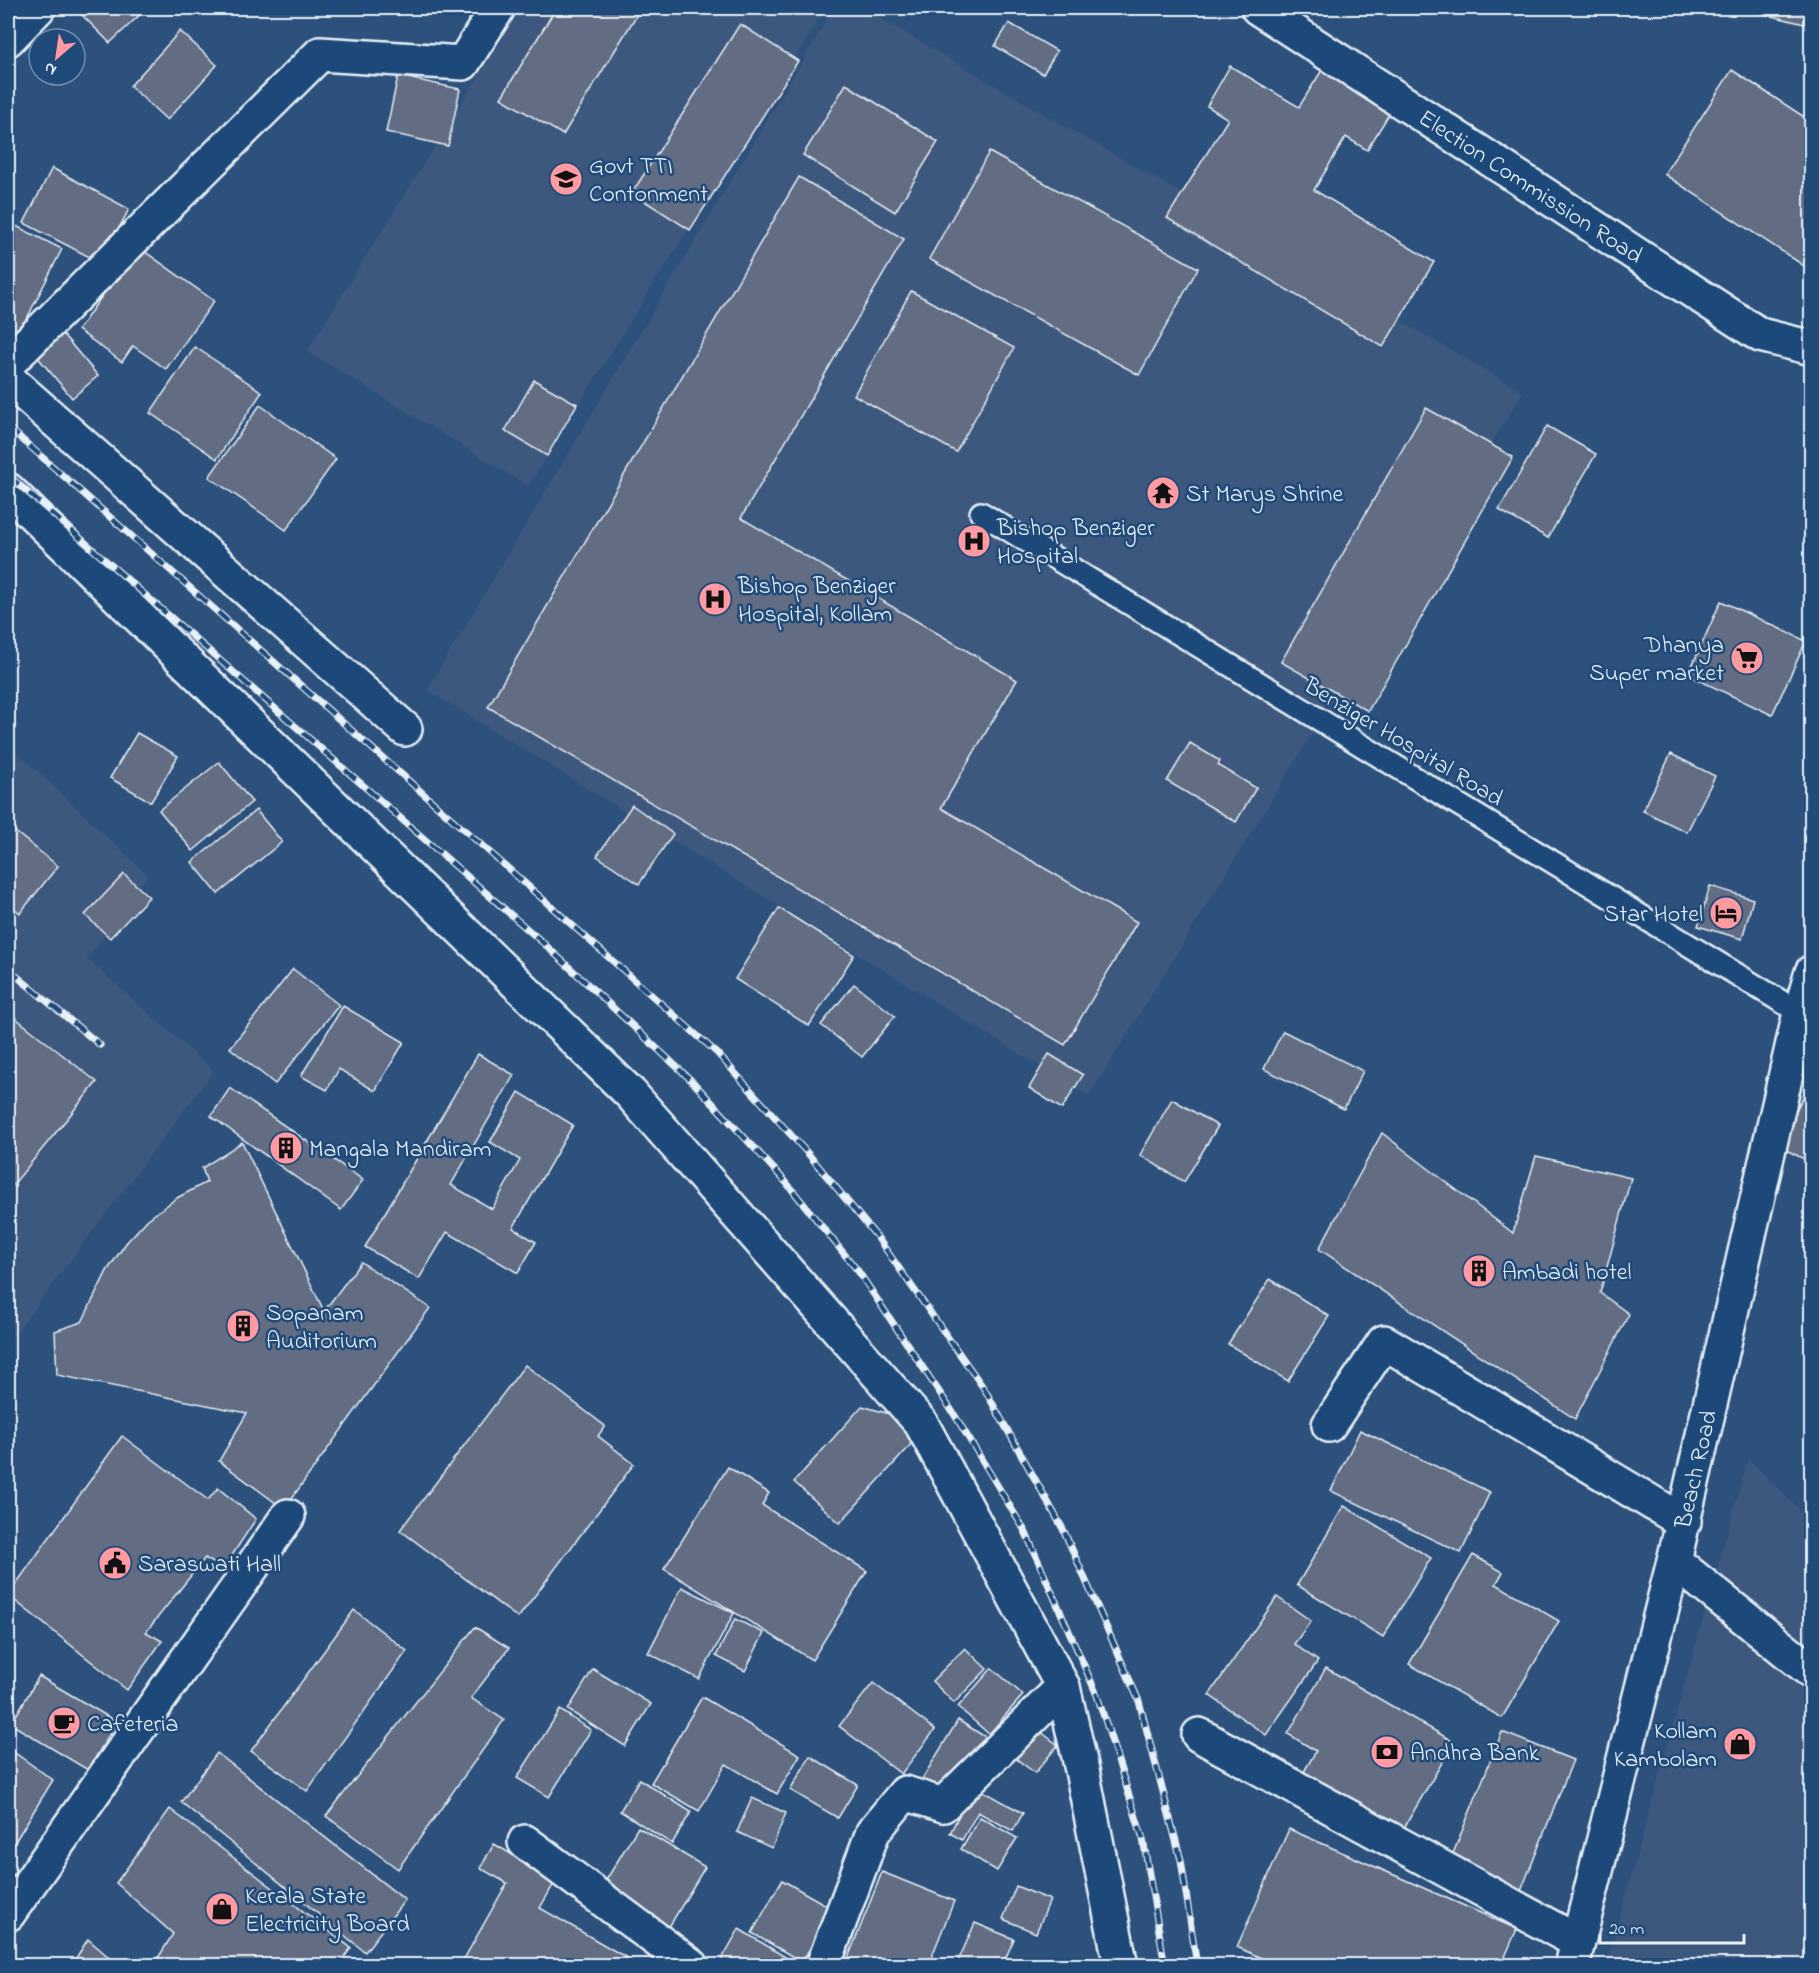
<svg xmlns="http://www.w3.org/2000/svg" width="1819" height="1973" font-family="'Indie Flower',sans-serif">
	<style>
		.built { fill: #3c597e }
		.building { fill: #626c82; stroke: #e8f1f8; stroke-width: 1.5 }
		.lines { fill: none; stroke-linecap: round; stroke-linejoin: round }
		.service-casing { stroke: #e8f1f8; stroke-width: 26 }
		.minor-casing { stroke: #e8f1f8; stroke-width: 38 }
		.tertiary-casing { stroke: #e8f1f8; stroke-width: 38 }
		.secondary-casing { stroke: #e8f1f8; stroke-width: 38 }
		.service { stroke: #1f4a7a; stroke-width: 21 }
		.minor { stroke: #1f4a7a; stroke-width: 33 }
		.tertiary { stroke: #1f4a7a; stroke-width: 33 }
		.secondary { stroke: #1f4a7a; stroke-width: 33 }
		.rail-casing { stroke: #e8f1f8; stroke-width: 7 }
		.rail { stroke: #1f4a7a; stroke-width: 4.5; stroke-dasharray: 14; stroke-linecap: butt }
		.labels { text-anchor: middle; stroke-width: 5; stroke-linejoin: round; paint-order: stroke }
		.poi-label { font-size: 24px; fill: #e8f1f8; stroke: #1f4a7a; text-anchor: start }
		.street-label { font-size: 24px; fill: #e8f1f8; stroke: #1f4a7a }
	</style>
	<rect width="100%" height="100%" fill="#2c517c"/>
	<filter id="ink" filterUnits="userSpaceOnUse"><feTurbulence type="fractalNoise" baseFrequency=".0167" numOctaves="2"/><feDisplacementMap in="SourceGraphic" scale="12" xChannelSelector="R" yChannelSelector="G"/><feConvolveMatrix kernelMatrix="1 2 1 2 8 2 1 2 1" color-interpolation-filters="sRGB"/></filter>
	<g filter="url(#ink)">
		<g class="built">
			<path d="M521,8H826L528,486L307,351Z"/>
			<path d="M834,8H862L1523,392L1089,1096L427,690Z"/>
			<path d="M8,744L148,875L87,959L214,1071L8,1343Z"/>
			<path d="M1748,1458L1811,1522V1965L1606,1966Z"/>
		</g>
		<g class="building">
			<path d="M75,8H147L110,43Z"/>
			<path d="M556,8H641L563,135L501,98Z"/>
			<path d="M1740,8H1812V26Z"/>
			<path d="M1009,23L1057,51L1043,74L995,46Z"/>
			<path d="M740,24L798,61L690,230L632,193Z"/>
			<path d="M180,31L217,65L167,120L130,86Z"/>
			<path d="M1230,66L1299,107L1322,70L1391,111L1367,150L1346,137L1314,190L1434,262L1383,347L1167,218L1228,119L1207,106Z"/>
			<path d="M1732,70L1812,122V271L1664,174Z"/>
			<path d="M398,76L460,89L448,146L386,132Z"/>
			<path d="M846,84L938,142L895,212L803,155Z"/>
			<path d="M989,152L1198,268L1139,375L929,259Z"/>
			<path d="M52,168L129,209L101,263L24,223Z"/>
			<path d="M799,177L904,239L741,518L1017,680L941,808L1137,922L1065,1045L488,707Z"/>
			<path d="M8,222L62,249L19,334L8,328Z"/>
			<path d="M137,246L214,301L166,369L133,346L122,362L78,330Z"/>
			<path d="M911,291L1014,348L956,452L854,395Z"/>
			<path d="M61,332L98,376L72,398L35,354Z"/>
			<path d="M195,347L262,392L217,459L150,413Z"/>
			<path d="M534,380L577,404L547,456L505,431Z"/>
			<path d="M260,405L336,459L286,530L209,477Z"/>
			<path d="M1426,408L1513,457L1368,711L1281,662Z"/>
			<path d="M1547,426L1596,454L1548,538L1499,510Z"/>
			<path d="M1721,601L1806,641L1772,715L1688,675Z"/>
			<path d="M137,733L178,756L151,802L110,778Z"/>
			<path d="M1190,743L1220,761L1218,765L1256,788L1236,822L1167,781Z"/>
			<path d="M1671,754L1715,776L1687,832L1643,811Z"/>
			<path d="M219,762L252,802L193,851L159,810Z"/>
			<path d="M632,805L673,834L639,884L597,856Z"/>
			<path d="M256,810L282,842L218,894L192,862Z"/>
			<path d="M8,826L58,866L20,913L8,903Z"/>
			<path d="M124,874L149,897L110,938L85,915Z"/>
			<path d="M1710,886L1753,899L1742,939L1698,926Z"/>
			<path d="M779,908L854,955L809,1026L735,979Z"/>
			<path d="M293,969L339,1005L275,1084L230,1048Z"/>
			<path d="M854,984L895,1016L862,1057L821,1025Z"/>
			<path d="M343,1006L404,1042L375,1091L339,1069L327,1090L301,1076Z"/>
			<path d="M8,1012L97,1082L8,1191Z"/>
			<path d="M1283,1031L1363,1071L1344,1109L1264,1069Z"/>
			<path d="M478,1054L514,1075L451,1185L492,1209L520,1160L490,1142L519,1092L573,1125L513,1228L536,1242L518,1273L447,1232L419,1279L365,1247Z"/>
			<path d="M1049,1054L1083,1075L1062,1109L1029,1088Z"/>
			<path d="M1812,1079V1163L1778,1146Z"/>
			<path d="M230,1088L363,1180L341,1210L211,1116Z"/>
			<path d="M1172,1099L1218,1126L1184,1182L1140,1155Z"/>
			<path d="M1382,1133L1513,1233L1536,1156L1631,1178L1600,1293L1629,1314L1575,1419L1319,1249Z"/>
			<path d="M242,1142L324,1311L361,1262L430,1308L284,1509L219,1461L247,1413L57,1375L55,1331L82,1322L107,1271L126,1243L148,1219L177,1198L207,1182L202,1168Z"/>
			<path d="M1270,1279L1329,1316L1288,1381L1228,1344Z"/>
			<path d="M525,1365L605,1426L598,1436L634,1464L518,1618L400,1530Z"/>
			<path d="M862,1406L921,1423L909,1447L840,1523L794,1482Z"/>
			<path d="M1360,1430L1490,1492L1461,1553L1331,1491Z"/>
			<path d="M122,1436L208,1500L218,1488L256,1519L223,1569L205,1558L146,1632L162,1641L127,1690L8,1595Z"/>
			<path d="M728,1467L769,1493L762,1505L867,1571L812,1660L664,1569Z"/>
			<path d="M1344,1506L1431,1558L1383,1637L1297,1585Z"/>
			<path d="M1473,1555L1503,1572L1496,1584L1559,1621L1502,1718L1409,1664Z"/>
			<path d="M682,1587L734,1613L699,1679L648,1653Z"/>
			<path d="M1277,1597L1311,1621L1294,1644L1318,1661L1266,1735L1209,1695Z"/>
			<path d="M354,1610L407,1651L307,1791L251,1751Z"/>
			<path d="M735,1619L764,1633L745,1671L716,1656Z"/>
			<path d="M475,1627L509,1648L471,1698L504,1720L398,1869L326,1816Z"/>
			<path d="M965,1648L987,1669L954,1703L932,1681Z"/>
			<path d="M992,1668L1023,1695L989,1734L958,1707Z"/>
			<path d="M1326,1668L1454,1742L1401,1833L1302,1775L1316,1751L1288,1734Z"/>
			<path d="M593,1669L651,1704L625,1746L568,1710Z"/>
			<path d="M39,1676L117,1722L88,1770L11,1724Z"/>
			<path d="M873,1683L935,1730L901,1774L839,1726Z"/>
			<path d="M702,1697L800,1755L777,1794L726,1764L699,1811L651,1783Z"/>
			<path d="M560,1710L591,1730L549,1797L517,1778Z"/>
			<path d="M958,1720L987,1738L942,1811L913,1794Z"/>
			<path d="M1032,1725L1058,1745L1035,1773L1010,1754Z"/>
			<path d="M1502,1732L1573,1760L1521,1891L1450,1861Z"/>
			<path d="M8,1748L53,1780L8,1853Z"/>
			<path d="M217,1753L405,1900L365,1952L181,1802Z"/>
			<path d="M810,1756L858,1785L838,1818L790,1790Z"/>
			<path d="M639,1779L691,1812L672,1844L620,1811Z"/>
			<path d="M974,1786L1023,1813L1013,1831L978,1812L962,1840L950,1833Z"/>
			<path d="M752,1798L786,1813L772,1848L737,1832Z"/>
			<path d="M170,1809L351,1948L338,1966H217L209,1960L205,1966H153L173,1934L116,1883Z"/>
			<path d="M980,1817L1017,1838L997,1871L961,1849Z"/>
			<path d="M638,1827L705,1867L669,1927L602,1887Z"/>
			<path d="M1289,1829L1517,1929L1501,1966H1279L1237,1947Z"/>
			<path d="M494,1844L556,1880L540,1908L641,1966H460L507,1883L480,1868Z"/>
			<path d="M882,1872L954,1901L928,1966H866L848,1958Z"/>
			<path d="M782,1880L833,1909L802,1962L752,1933Z"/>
			<path d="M1016,1886L1050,1900L1036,1933L1003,1919Z"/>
			<path d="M975,1923L1014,1939L1002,1966H956Z"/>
			<path d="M739,1929L800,1966H718Z"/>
			<path d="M88,1939L119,1966H71Z"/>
		</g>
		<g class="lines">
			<g class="service-casing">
				<path id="service" d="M981,513L1800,1013"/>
			</g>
			<g class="minor-casing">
				<g id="minor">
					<path id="s1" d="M1258,8L1760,335L1812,348"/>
					<path d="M8,39L38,8"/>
					<path d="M8,363L320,54L463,63L498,8"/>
					<path d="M8,379L405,729"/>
					<path d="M8,490L630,1093L921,1423L1063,1687L1082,1770L1121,1966"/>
					<path d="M1329,1425L1384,1342L1684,1522"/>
					<path d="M1199,1735L1578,1942"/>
					<path d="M525,1842L692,1966"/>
					<path d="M8,1914L288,1516"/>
					<path d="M823,1966L873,1832L905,1793L943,1805L1063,1687"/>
				</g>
			</g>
			<g class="tertiary-casing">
				<path id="tertiary" d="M1674,1561L1812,1672"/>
			</g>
			<g class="secondary-casing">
				<g id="secondary">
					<path id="s2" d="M1572,1966L1674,1561L1800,1013L1812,972"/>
				</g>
			</g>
			<use href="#service" class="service"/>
			<use href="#minor" class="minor"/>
			<use href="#tertiary" class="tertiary"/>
			<use href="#secondary" class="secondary"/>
			<g class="rail-casing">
				<g id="rail">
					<path d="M8,427L717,1053L810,1156L877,1237L985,1390L1063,1529L1139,1701L1181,1860L1197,1966"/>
					<path d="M8,475L541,941L691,1080L785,1181L858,1271L954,1414L1025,1531L1097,1695L1143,1839L1165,1966"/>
					<path d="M8,969L100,1045"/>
				</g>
			</g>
			<use href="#rail" class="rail"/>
		</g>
	</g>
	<defs>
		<g id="university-disc" transform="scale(1.725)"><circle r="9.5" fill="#ff9aa2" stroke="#1f4a7a"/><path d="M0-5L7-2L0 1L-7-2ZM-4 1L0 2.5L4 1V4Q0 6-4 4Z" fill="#111"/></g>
		<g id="temple-disc" transform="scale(1.725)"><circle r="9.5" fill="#ff9aa2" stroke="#1f4a7a"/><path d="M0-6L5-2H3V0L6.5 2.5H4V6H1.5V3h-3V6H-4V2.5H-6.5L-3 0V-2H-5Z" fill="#111"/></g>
		<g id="hospital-disc" transform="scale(1.725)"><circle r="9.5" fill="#ff9aa2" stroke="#1f4a7a"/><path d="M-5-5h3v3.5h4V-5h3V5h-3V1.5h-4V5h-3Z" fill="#111"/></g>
		<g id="supermarket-disc" transform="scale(1.725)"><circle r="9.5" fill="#ff9aa2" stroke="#1f4a7a"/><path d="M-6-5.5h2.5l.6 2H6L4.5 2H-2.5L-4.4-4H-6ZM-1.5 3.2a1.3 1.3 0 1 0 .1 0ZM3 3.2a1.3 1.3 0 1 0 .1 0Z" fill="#111"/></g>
		<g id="hotel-disc" transform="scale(1.725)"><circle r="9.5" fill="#ff9aa2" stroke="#1f4a7a"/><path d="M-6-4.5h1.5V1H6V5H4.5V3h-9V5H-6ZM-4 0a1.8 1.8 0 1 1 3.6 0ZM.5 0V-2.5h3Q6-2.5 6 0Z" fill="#111"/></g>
		<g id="building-disc" transform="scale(1.725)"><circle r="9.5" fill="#ff9aa2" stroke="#1f4a7a"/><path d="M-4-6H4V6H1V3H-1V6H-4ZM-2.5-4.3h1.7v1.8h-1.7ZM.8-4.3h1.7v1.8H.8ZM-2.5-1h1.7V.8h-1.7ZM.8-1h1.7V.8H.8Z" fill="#111"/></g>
		<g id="civic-disc" transform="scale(1.725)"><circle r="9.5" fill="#ff9aa2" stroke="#1f4a7a"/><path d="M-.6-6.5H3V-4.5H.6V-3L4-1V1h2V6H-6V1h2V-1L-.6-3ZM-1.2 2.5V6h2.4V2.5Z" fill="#111"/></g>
		<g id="cafe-disc" transform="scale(1.725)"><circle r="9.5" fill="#ff9aa2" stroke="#1f4a7a"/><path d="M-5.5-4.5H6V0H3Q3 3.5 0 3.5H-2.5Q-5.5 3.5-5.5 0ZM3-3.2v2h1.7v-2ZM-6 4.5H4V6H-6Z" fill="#111"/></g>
		<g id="shop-disc" transform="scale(1.725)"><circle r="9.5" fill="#ff9aa2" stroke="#1f4a7a"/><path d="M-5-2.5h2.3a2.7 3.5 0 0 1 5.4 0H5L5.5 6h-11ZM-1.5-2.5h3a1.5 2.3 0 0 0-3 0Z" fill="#111"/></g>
		<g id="bank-disc" transform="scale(1.725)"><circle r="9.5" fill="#ff9aa2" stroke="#1f4a7a"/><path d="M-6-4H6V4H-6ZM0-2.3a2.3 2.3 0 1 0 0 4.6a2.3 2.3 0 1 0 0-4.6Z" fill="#111"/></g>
	</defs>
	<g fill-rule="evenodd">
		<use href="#university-disc" x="566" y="179"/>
		<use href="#temple-disc" x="1163" y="493"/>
		<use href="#hospital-disc" x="974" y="541"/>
		<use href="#hospital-disc" x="715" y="599"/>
		<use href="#supermarket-disc" x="1747" y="658"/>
		<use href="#hotel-disc" x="1726" y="913"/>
		<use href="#building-disc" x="286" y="1148"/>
		<use href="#building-disc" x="1479" y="1271"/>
		<use href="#building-disc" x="243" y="1326"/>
		<use href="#civic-disc" x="115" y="1563"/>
		<use href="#cafe-disc" x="64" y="1723"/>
		<use href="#shop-disc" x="1740" y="1744"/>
		<use href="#bank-disc" x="1387" y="1752"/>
		<use href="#shop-disc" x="222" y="1909"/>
	</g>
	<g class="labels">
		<g class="poi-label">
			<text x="589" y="173">Govt TTI<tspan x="589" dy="28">Contonment</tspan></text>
			<text x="1186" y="501">St Marys Shrine</text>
			<text x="997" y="535">Bishop Benziger<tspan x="997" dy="28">Hospital</tspan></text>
			<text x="738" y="593">Bishop Benziger<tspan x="738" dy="28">Hospital, Kollam</tspan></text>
			<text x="1724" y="652" text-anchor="end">Dhanya<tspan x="1724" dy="28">Super market</tspan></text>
			<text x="1703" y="921" text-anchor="end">Star Hotel</text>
			<text x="309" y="1156">Mangala Mandiram</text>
			<text x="1502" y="1279">Ambadi hotel</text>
			<text x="266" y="1320">Sopanam<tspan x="266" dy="28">Auditorium</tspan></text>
			<text x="138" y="1571">Saraswati Hall</text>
			<text x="87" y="1731">Cafeteria</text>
			<text x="1717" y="1738" text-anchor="end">Kollam<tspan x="1717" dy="28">Kambolam</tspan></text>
			<text x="1410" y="1760">Andhra Bank</text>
			<text x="245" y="1903">Kerala State<tspan x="245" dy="28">Electricity Board</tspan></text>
		</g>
		<g class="street-label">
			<text dy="8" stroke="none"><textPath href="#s1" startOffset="326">Election Commission Road</textPath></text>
			<text transform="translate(1404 741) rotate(31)" y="8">Benziger Hospital Road</text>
			<text dy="8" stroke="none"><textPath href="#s2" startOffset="512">Beach Road</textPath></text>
		</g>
	</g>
	<rect width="1819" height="1973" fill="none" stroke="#1f4a7a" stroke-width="30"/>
	<rect x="15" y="15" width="1789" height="1943" fill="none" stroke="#e8f1f8" stroke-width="2" filter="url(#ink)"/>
	<g transform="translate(57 57) rotate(209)"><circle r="28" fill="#1f4a7a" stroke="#6f8dac" stroke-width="1.5"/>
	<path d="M0-4.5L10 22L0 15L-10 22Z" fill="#ff9aa2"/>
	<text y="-9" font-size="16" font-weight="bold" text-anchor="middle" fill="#e8f1f8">N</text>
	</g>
	<path d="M1600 1934v9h144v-9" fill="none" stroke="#e8f1f8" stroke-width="3"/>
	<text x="1609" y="1934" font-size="18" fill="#e8f1f8" stroke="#1f4a7a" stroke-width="4.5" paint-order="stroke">20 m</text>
</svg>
